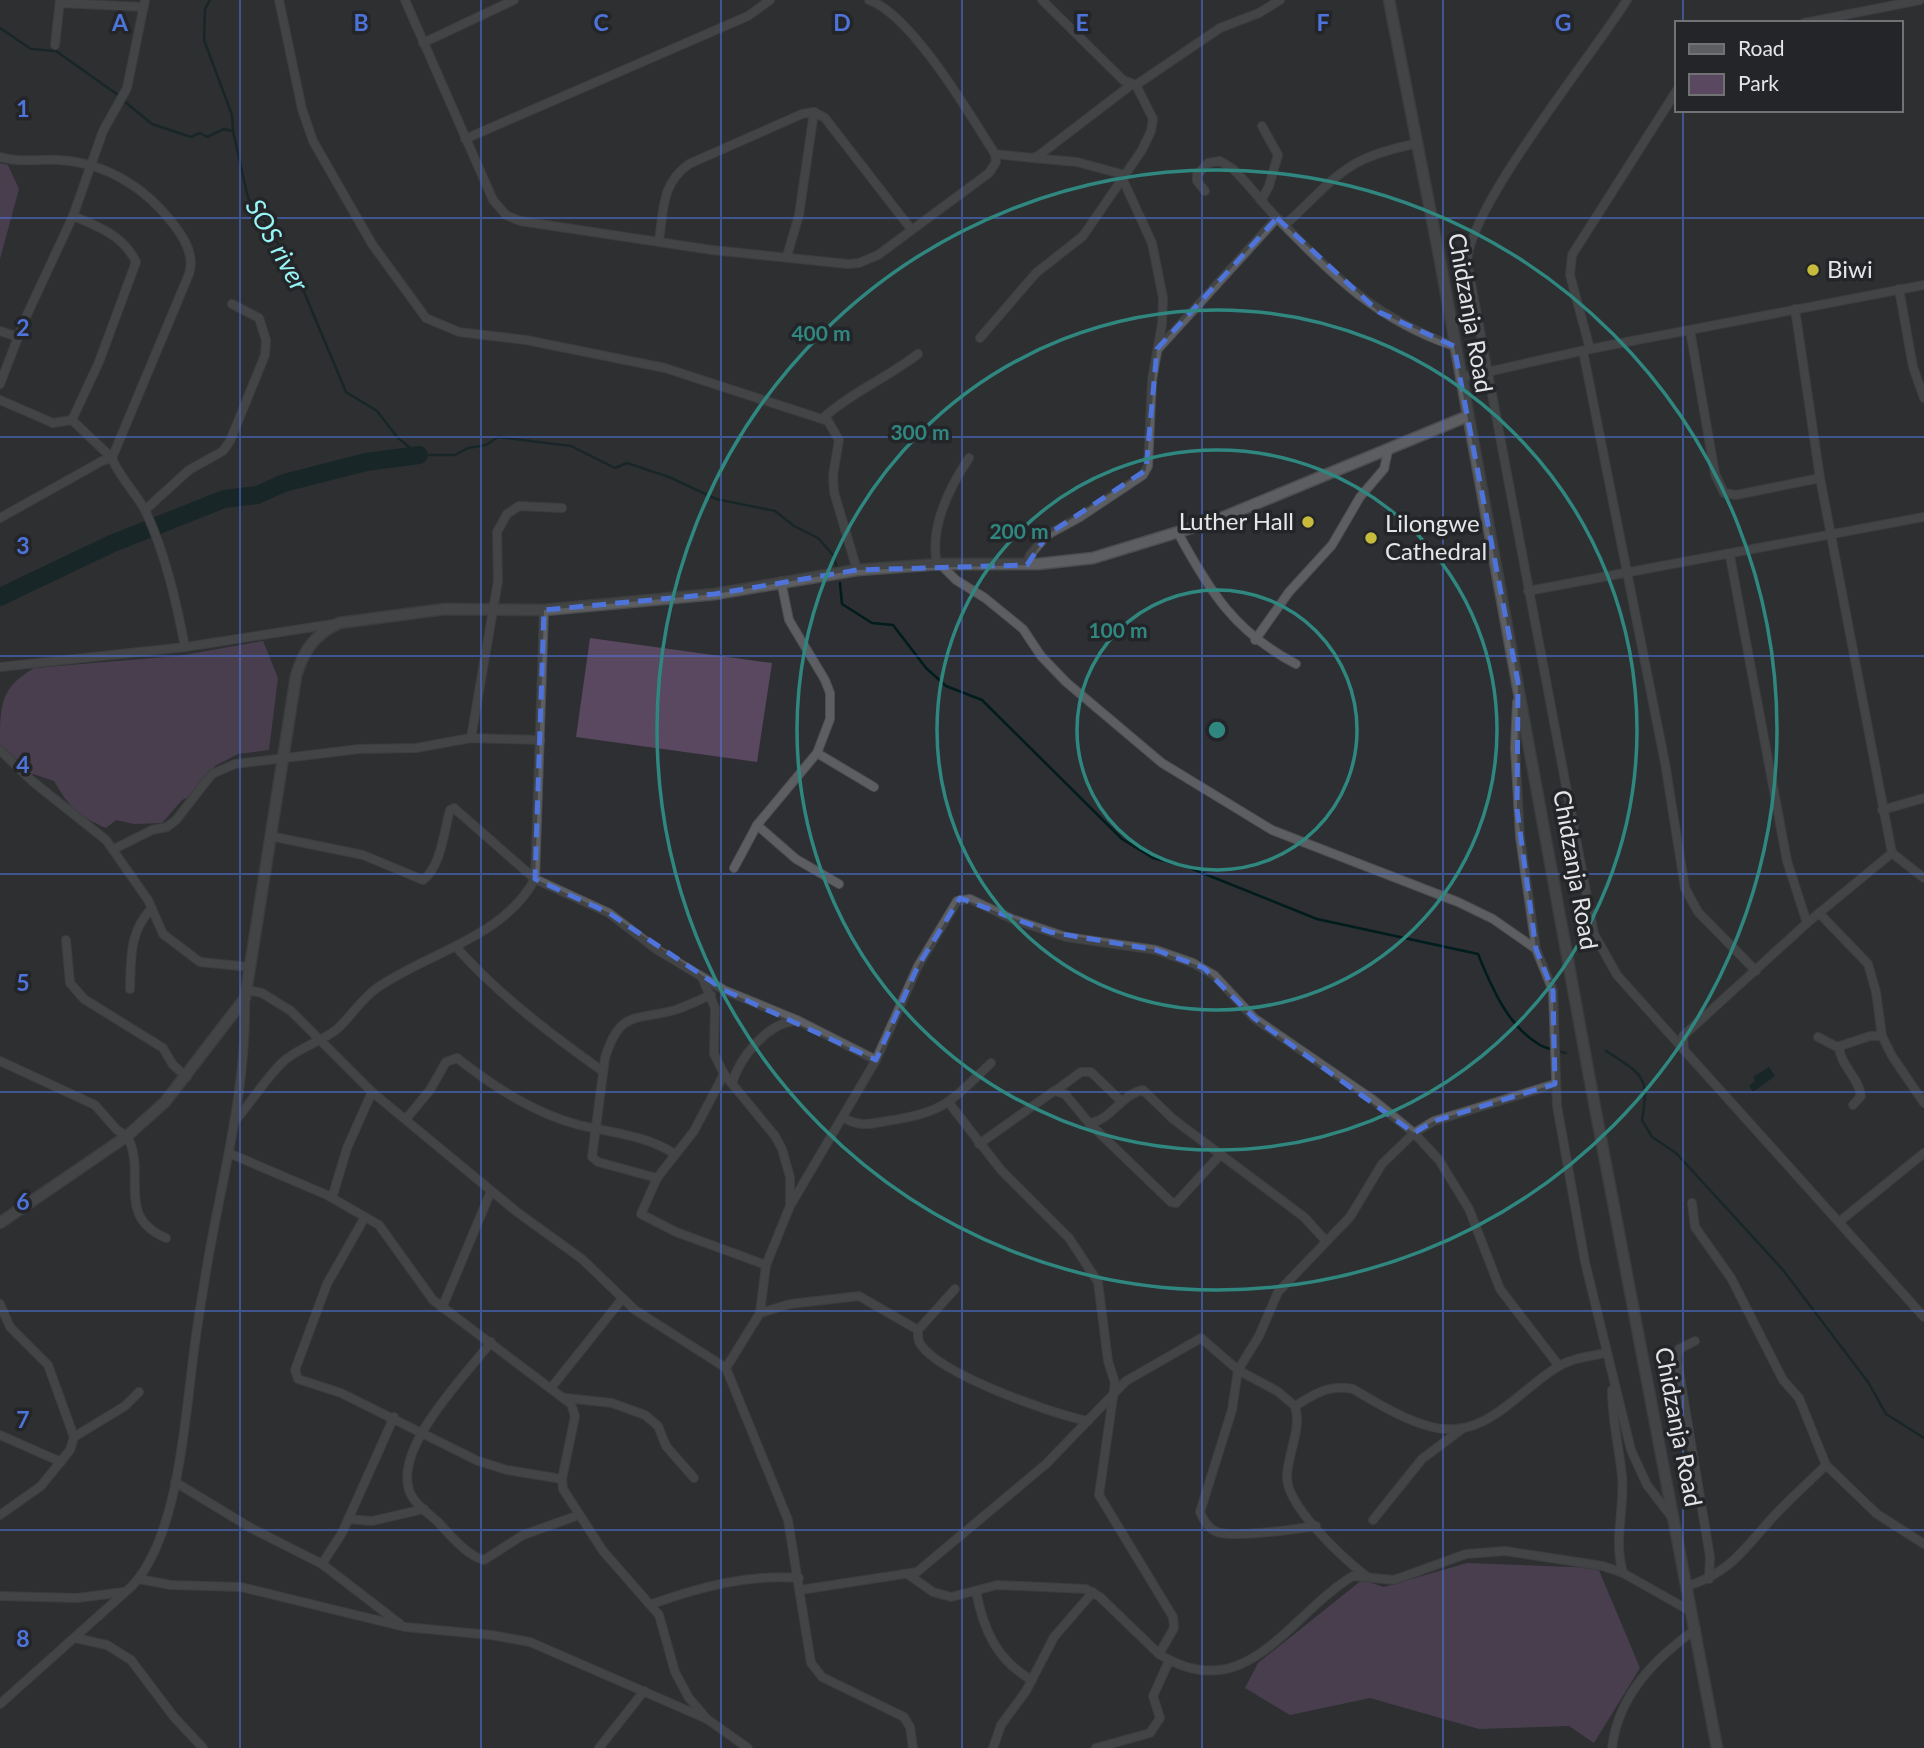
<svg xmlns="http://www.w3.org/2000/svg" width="1924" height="1748" font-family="Lato,sans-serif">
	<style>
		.green { fill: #59485f }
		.forest { fill: #695172 }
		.water { fill: #001c1d }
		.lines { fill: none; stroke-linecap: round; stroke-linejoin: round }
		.stream { stroke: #001c1d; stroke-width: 2.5 }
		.river { stroke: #001c1d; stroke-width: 18 }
		.minor-casing { stroke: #4b4d4e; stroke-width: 10 }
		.tertiary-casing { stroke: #4b4d4e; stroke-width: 13 }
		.minor { stroke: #5c5e61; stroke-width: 8 }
		.tertiary { stroke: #5c5e61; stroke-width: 10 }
		.marked { fill: none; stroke: #4e74dc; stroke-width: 5; stroke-dasharray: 14 9; stroke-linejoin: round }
		.grid { fill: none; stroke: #4e74dc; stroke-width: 2; stroke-opacity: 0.55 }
		.ring { fill: none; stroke: #2f8780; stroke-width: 3.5 }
		.poi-dot { fill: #c6bb3c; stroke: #242528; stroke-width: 2.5 }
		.labels { text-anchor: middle; stroke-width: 7; stroke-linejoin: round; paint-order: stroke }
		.poi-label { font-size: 24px; fill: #e3e5e6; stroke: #242528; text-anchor: start }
		.street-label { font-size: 24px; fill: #e3e5e6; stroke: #242528 }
		.water-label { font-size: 26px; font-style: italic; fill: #97f5f5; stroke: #242528 }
		.grid-label { font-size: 23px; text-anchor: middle; font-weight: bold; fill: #4e74dc; stroke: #242528; stroke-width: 7; stroke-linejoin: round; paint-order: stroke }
		.centre { fill: #2f8780; stroke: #242528; stroke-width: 3.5 }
		.ring-label { font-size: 21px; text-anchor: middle; font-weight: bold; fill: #2f8780; stroke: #242528; stroke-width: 7; stroke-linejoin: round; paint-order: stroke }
	</style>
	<rect width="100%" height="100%" fill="#2d2f32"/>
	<path class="green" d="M590,638L772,663L757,762L576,737Z"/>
	<g class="forest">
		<path d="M0,163L8,165L19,189L0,259Z"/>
		<path d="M263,641L278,678L269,750L238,754L215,766L194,795L182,800L162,823L134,824L116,820L106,828C77,815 70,808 54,781L30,773L0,748C0,704 0,688 34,668L178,656Z"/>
		<path d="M1467,1563L1598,1568L1640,1668L1594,1743L1569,1726L1479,1729L1370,1698L1290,1715L1245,1688L1258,1663L1362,1580L1384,1587Z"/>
	</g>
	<path class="water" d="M1769,1067L1775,1076L1753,1092L1749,1086L1755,1081L1753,1077Z"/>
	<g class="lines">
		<g class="stream">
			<path d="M210,0L205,9L204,40L232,115L233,131L248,198L268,225L304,292L346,392L377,411L398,438L419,455H455L468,448L486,445L498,437L571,446L615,468L627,463L669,477L716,499L775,511L794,526L818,538L833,555L837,568"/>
			<path d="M0,28L31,49L56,51L118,95"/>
			<path d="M124,101L152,124L191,137L200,133L207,137L224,129L232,131"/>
			<path d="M840,583L842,604L872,623L893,625L926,668L946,686L982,700L1122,839L1153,858L1185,866L1317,919L1478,954C1491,986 1508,1027 1540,1045C1547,1049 1558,1051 1566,1053"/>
			<path d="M1606,1051C1642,1074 1650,1076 1642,1120L1652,1137L1676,1153L1783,1270L1868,1382L1886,1414L1924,1438"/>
		</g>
		<path class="river" d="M0,597L111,544L224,499L257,495L284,483L366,462L419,455"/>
		<g class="minor-casing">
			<g id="minor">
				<path d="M279,0L302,109L313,141L372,244L426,318L459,332L526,340L665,368L828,421L839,440L833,475L834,492L857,570"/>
				<path d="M405,0L493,200L506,215L520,221L712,250L848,264L859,263L878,255L989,173L996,162L995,154C970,115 912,15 869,0"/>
				<path d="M1042,0L1123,80L1136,85L1220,28L1259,13L1280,0"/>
				<path d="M1627,0C1592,56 1469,206 1467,262L1594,934L1617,975L1684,1050"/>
				<path d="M60,3L144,7"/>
				<path d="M1804,23L1920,0"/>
				<path d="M423,43L514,0"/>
				<path d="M55,45L60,0"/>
				<path d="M465,139L748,16L770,0"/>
				<path d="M995,154L1033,158L1038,156L1131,85"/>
				<path d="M0,157C20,163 39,159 59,160C107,163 146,188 174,225C185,239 195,256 189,274L112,458C117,474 137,494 146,512C166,556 176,601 185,647"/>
				<path d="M1033,158L1077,162L1125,175"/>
				<path d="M1205,191L1197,181V175L1208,163L1220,161L1233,169C1249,184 1261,202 1276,217C1334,276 1375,319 1454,346"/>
				<path d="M1261,201L1269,186L1278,155L1262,126"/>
				<path d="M1285,225C1336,178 1343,158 1415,144"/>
				<path d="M659,240C664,209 661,184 689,164L802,114L814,112L825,118L911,229"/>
				<path d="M787,256L799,215L814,112"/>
				<path d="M1899,289L1913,367L1924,398"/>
				<path d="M1795,309L1820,478L1892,853L1924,878"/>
				<path d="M1690,330L1715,474L1724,493L1736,495L1820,478"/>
				<path d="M0,331L18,337"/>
				<path d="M980,338L1036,273L1083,236L1142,150L1151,131L1153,119L1136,85"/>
				<path d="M1159,348L1277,218"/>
				<path d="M1590,349L1570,275L1572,255L1677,90"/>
				<path d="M1583,351L1665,763L1685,888L1698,912L1756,971"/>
				<path d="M1460,378L1590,349L1924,285"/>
				<path d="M0,384L25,319L73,216L103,131L127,88L145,0"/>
				<path d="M0,400L53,423L72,420L99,362L136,262C123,235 99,227 73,216"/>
				<path d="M823,418C852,392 887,378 918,354"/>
				<path d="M72,420L112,458"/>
				<path d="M145,510L189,470L223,451L230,441L265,355L266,340L259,318L232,304"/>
				<path d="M0,518L102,461L112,458"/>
				<path d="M1178,533C1210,592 1235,632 1296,664"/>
				<path d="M1730,556L1787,861L1807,923"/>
				<path d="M937,564C929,527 949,488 969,458"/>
				<path d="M940,564L956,580L985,598L1023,629L1041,656L1066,682L1162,763L1272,830L1458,902L1493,919L1536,949"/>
				<path d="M1027,565L1030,555L1047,535L1080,517L1143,475L1148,466L1152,380L1162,324L1163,298L1152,243L1123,180"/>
				<path d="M1528,591L1924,517"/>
				<path d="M1255,640L1289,592L1332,545L1360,497L1384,469L1388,451"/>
				<path d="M0,667L185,647L333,624"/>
				<path d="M1517,702L1515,748L1520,837L1536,949L1553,991L1557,1106L1585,1262L1631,1450L1647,1485L1674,1520"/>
				<path d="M471,738L498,581L497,532L507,514L519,506L562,508"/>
				<path d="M0,750L32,781L106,840L148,900L163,934L200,962L250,967"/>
				<path d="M817,753L874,787"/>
				<path d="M1882,810L1924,798"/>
				<path d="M757,825L796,859L839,884"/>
				<path d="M270,836L363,855L423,880C441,867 444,831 450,810L454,808L535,879L609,913L656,949L724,990L797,1020L876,1060"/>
				<path d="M114,849L152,830L167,827L176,820L212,774L235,764L359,749L416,748L471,738L540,740"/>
				<path d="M1892,853L1807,923L1683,1036L1684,1050L1924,1317"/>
				<path d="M734,868L757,825L817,753L830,719V693L825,680L789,620L781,581"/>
				<path d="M1819,913L1868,964L1876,992L1882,1036L1892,1056L1924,1103"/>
				<path d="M66,940L70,983L84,999L163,1048L173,1065L187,1077"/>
				<path d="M456,947C499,995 549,1033 601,1070"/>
				<path d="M702,977L715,1008L714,1054L724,1074L775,1136L782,1149L790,1177V1203"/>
				<path d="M130,989C131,957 129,932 152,908"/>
				<path d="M247,990L262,993L291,1011L372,1092L517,1212L582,1259L635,1310L726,1368"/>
				<path d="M1818,1037L1837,1047L1870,1036H1882"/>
				<path d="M1839,1046C1840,1066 1859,1077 1861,1096L1853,1105"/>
				<path d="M0,1061L95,1105L117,1130L127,1136C148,1174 114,1216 166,1238"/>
				<path d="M724,1074L694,1131L657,1178L641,1214L676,1232L766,1265"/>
				<path d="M732,1083C740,1058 766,1024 794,1021"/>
				<path d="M1055,1091L1081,1072H1091L1121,1101"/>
				<path d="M949,1103L1001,1170L1069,1238L1098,1282L1108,1361L1115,1383L1099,1495L1173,1617L1174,1628L1159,1654"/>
				<path d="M844,1118C859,1127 871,1124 887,1121C944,1113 950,1102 991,1063"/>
				<path d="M406,1119L430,1090L446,1062L457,1058C493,1086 533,1113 579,1125C612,1133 646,1135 675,1154"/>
				<path d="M234,1122C251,1103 266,1077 285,1060C301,1047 320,1042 336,1030C351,1017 361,999 377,988C429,952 503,938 535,879L544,610"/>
				<path d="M1089,1123L1171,1202L1176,1203L1221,1154"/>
				<path d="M979,1144L1054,1091L1065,1094L1089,1123C1111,1121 1121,1094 1143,1090L1173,1119L1304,1217L1326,1241"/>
				<path d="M231,1154L327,1195L379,1225L433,1300L571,1404L575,1416L562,1479L563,1489L603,1551L659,1615L675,1672L689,1698L707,1719"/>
				<path d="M657,1178L598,1162L592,1157L605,1058C620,1009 636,1021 675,1010C687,1006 699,1000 711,995"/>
				<path d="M332,1198L347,1148L372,1092"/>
				<path d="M1692,1203L1695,1227L1731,1278L1783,1380L1799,1398L1826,1465L1877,1514L1924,1544"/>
				<path d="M365,1217L327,1284L295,1370L298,1379L341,1393L478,1461L507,1470L562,1479"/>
				<path d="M1839,1222L1924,1153"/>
				<path d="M955,1289L918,1330C918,1335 917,1340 921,1345C942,1375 1052,1414 1088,1421"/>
				<path d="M0,1304L10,1327L48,1365L74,1437L70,1450L41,1486L0,1515"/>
				<path d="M442,1308L491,1191"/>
				<path d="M760,1313L790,1304L859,1296L918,1330"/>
				<path d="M1695,1341L1679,1349L1677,1359L1710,1557L1709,1579"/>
				<path d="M491,1342C465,1376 395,1446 409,1490C413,1503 428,1513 438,1522C450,1535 467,1556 484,1560L523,1535L579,1515"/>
				<path d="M551,1388L622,1299"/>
				<path d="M1612,1390C1612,1420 1619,1447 1622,1476C1625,1510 1613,1539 1623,1573"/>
				<path d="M566,1398L612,1403L645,1415L658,1426L666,1446L694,1478"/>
				<path d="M1295,1406C1315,1394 1328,1384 1353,1389C1377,1403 1404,1420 1432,1427C1486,1441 1518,1390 1559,1366C1573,1358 1590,1356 1606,1353"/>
				<path d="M0,1435L61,1462"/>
				<path d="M74,1437L125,1406L139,1392"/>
				<path d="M175,1482L251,1528L322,1564L400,1624"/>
				<path d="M348,1519L372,1521L424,1509"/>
				<path d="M1373,1520L1422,1459L1462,1429"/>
				<path d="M1316,1526C1296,1529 1234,1538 1217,1532C1208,1528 1204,1521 1200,1512L1232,1410L1238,1370L1259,1336L1278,1292L1350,1217L1382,1164L1414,1133L1434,1121L1555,1084"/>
				<path d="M322,1564L342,1533L394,1417"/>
				<path d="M909,1575L933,1592L951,1597L997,1585L1086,1589L1100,1597L1159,1654C1247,1709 1289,1614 1353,1576L1394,1580L1466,1554L1505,1551L1603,1566L1623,1573L1692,1612"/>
				<path d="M139,1579L171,1585L241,1587L405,1627L491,1635L530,1642L707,1719L748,1748"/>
				<path d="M1688,1586C1733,1571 1744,1548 1775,1515C1791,1498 1809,1482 1826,1465"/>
				<path d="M800,1590L917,1572L1046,1464L1126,1381L1201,1338L1238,1370L1277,1391L1295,1406C1302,1429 1288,1452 1287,1476C1286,1506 1343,1558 1366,1576"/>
				<path d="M976,1591C983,1629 997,1661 1032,1680"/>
				<path d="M0,1596L77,1598L124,1592"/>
				<path d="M652,1604C700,1587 748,1574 799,1578"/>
				<path d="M75,1638L107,1645L131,1660L174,1717L203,1748"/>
				<path d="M0,1704L132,1586C179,1536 185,1417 194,1351C197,1325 202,1298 206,1272C221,1181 247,1091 245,998"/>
				<path d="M599,1748L644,1691"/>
				<path d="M913,1748L910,1727L904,1717L822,1677L811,1663L788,1520L726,1368L760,1313L766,1265L790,1206L876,1060L918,966L957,901L970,899L1012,919L1066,937L1156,950L1193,963L1214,975L1254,1018L1372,1099L1414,1133L1439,1160L1469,1209L1500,1289L1559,1366"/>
				<path d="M993,1748L1001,1725L1026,1691L1054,1637L1093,1592"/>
				<path d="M1096,1748L1150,1733L1160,1718L1153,1696L1169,1661"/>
				<path d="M1612,1748C1618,1696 1654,1659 1696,1629"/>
			</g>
		</g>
		<g class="tertiary-casing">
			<g id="tertiary">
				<path d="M1389,0L1439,255L1590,1081L1717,1748"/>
				<path d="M0,1223L127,1136L165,1102L245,998L296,676C303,651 315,634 339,623L445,609L544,610L715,594L857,570L940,564H1038L1093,558L1214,521L1468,416"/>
			</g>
		</g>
		<use href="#minor" class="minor"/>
		<use href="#tertiary" class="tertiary"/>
	</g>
	<path d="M0 0H1924V1748H0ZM1277,218L1379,312L1454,346L1518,682L1517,809L1536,949L1553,991L1555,1084L1434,1121L1414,1133L1254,1018L1204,968L1156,950L1050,932L960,898L918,966L876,1060L724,990L609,913L535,879L544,610L715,594L857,570L1027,565L1047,535L1146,470L1157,349Z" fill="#2d2f32" fill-opacity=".55" fill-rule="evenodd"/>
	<path class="marked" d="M1277,218L1379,312L1454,346L1518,682L1517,809L1536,949L1553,991L1555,1084L1434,1121L1414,1133L1254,1018L1204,968L1156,950L1050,932L960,898L918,966L876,1060L724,990L609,913L535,879L544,610L715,594L857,570L1027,565L1047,535L1146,470L1157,349Z"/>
	<path class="grid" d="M240,0V1748M481,0V1748M721,0V1748M962,0V1748M1202,0V1748M1443,0V1748M1683,0V23M1683,110V1748M0,218H1924M0,437H1924M0,656H1924M0,874H1924M0,1092H1924M0,1311H1924M0,1530H1924"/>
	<g class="ring">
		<circle cx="1217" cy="730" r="140"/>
		<circle cx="1217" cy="730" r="280"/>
		<circle cx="1217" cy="730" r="420"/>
		<circle cx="1217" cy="730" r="560"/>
	</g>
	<g class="poi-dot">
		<circle cx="1813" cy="270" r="7"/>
		<circle cx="1308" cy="522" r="7"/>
		<circle cx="1371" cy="538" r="7"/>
	</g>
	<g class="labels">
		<g class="poi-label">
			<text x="1827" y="278">Biwi</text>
			<text x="1294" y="530" text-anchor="end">Luther Hall</text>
			<text x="1385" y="532">Lilongwe<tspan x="1385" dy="28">Cathedral</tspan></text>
		</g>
		<g class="street-label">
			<text transform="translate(1470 313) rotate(80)" y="8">Chidzanja Road</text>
			<text transform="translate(1575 870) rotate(80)" y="8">Chidzanja Road</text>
			<text transform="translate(1678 1427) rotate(79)" y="8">Chidzanja Road</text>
		</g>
		<g class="water-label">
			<text transform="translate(277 245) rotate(61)" y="9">SOS river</text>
		</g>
	</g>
	<g class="grid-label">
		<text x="120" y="31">A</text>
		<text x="361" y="31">B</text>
		<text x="601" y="31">C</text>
		<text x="842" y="31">D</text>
		<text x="1082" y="31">E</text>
		<text x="1323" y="31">F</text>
		<text x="1563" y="31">G</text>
		<text x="23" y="117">1</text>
		<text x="23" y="336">2</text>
		<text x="23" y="554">3</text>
		<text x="23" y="773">4</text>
		<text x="23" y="991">5</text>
		<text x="23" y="1210">6</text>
		<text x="23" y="1428">7</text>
		<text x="23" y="1647">8</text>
	</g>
	<circle cx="1217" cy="730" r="10" class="centre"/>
	<g class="ring-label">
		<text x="821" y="341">400 m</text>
		<text x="920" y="440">300 m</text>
		<text x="1019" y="539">200 m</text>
		<text x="1118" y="638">100 m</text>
	</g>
	<rect x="1675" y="21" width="228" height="91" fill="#242528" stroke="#707274" stroke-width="2"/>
	<rect x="1689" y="44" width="35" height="10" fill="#5c5e61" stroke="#707274" stroke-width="2"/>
	<text x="1738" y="56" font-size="21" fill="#e3e5e6">Road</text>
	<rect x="1689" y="74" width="35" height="21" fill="#59485f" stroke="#707274" stroke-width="2"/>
	<text x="1738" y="91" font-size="21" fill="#e3e5e6">Park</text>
</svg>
